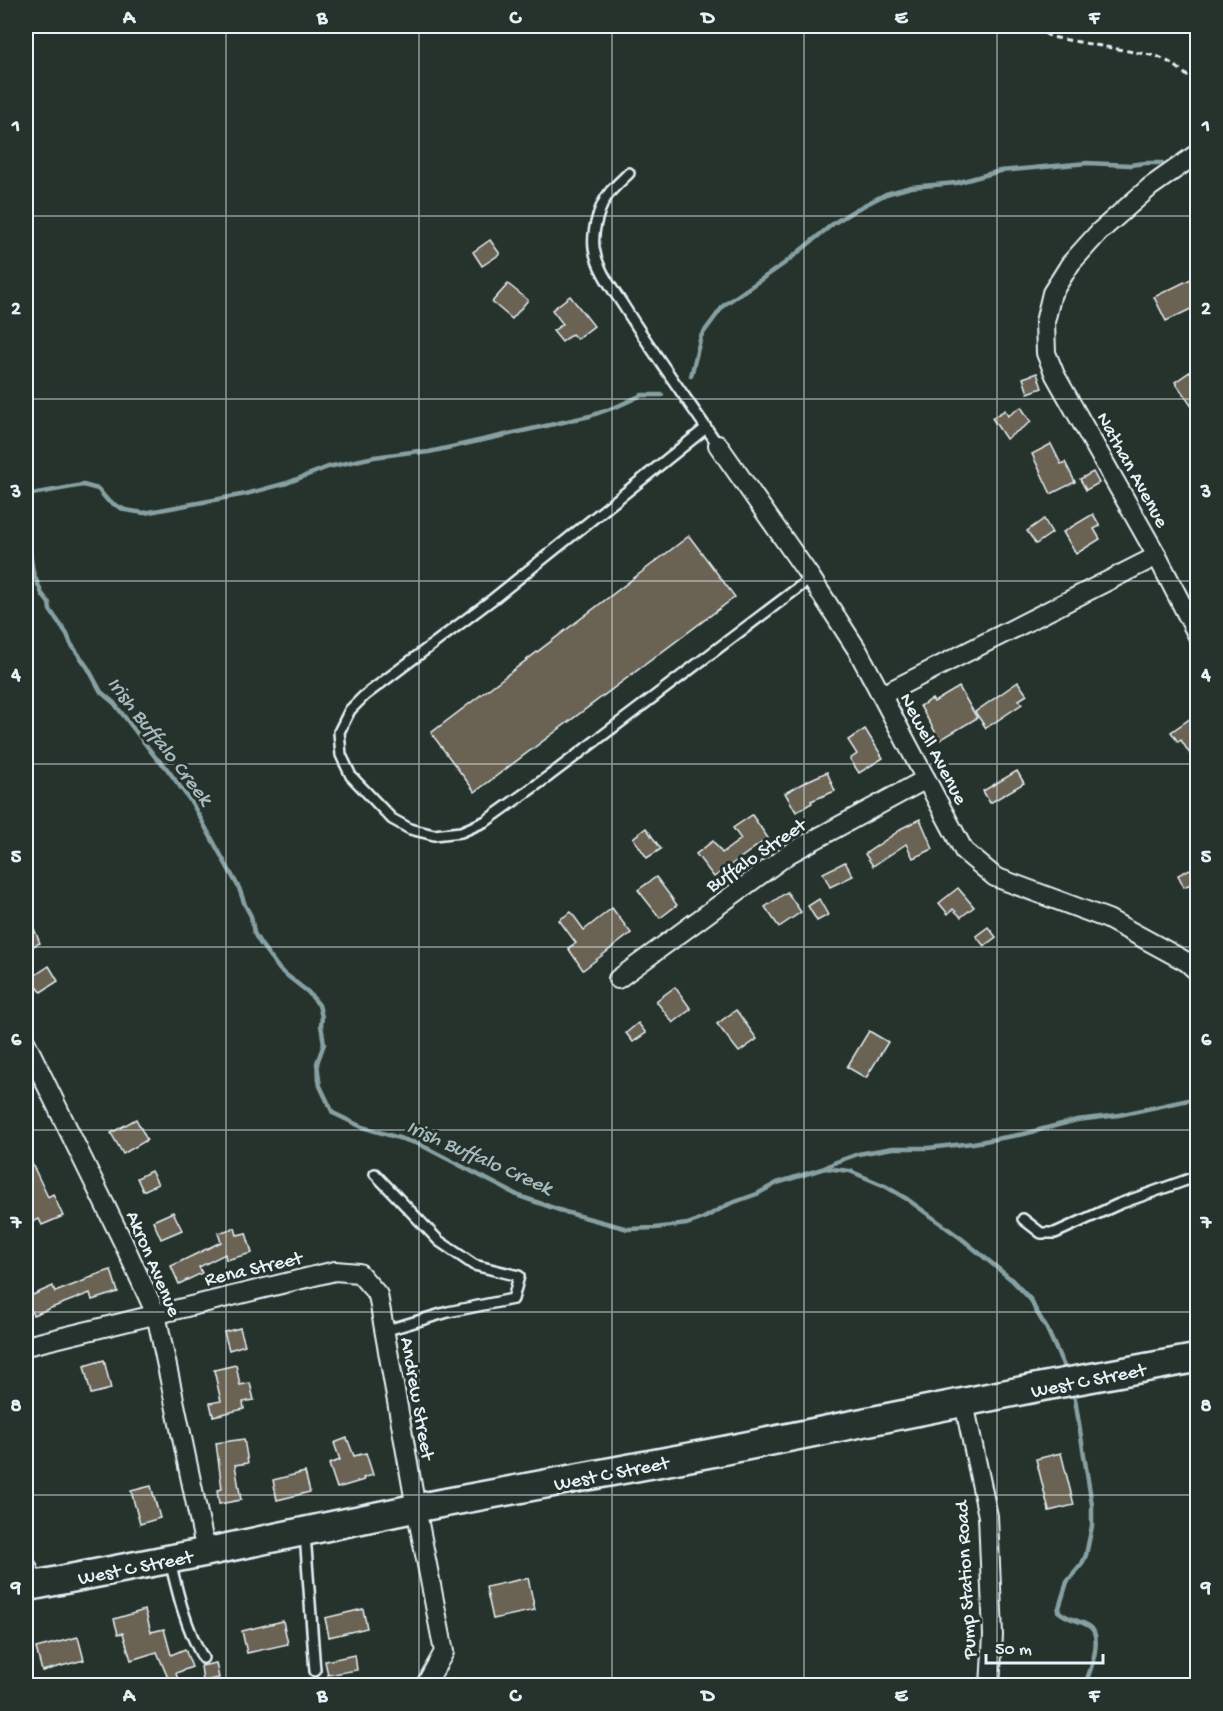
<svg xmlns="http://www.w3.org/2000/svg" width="1223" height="1711" font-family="'Gochi Hand',sans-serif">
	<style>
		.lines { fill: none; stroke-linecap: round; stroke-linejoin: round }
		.stream { stroke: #87a1a3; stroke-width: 4.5 }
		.building { fill: #6b6353; stroke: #e8f1f8; stroke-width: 1.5 }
		.lane-casing { stroke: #e8f1f8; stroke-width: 14 }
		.street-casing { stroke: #e8f1f8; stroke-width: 22 }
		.secondary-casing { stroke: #e8f1f8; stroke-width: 32 }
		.path { stroke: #e8f1f8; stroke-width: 3; stroke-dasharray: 6 4.5; stroke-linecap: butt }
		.lane { stroke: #26332d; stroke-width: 9 }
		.street { stroke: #26332d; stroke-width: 18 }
		.secondary { stroke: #26332d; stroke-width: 27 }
		.grid { fill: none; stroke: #e8f1f8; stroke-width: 1.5; stroke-opacity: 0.55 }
		.labels { text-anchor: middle; stroke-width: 6; stroke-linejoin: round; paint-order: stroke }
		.street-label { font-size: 20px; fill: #e8f1f8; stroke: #26332d }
		.water-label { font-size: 21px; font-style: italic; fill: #a7bbbf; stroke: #26332d }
		.neatline { fill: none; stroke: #e8f1f8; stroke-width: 2 }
		.grid-label { font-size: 20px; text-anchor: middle; font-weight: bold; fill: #e8f1f8 }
	</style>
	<rect width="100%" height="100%" fill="#26332d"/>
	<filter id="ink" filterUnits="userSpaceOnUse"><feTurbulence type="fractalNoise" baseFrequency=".0167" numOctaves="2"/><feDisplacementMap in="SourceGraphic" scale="12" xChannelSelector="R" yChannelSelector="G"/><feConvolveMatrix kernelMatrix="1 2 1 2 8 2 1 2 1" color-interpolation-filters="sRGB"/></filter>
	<g filter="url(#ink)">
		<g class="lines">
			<g class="stream">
				<path d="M691,376L701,336L724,305L785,263L834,223L855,210L886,194L911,187L956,183L1000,171L1087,163L1130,165L1145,163H1162"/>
				<path d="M26,495L83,485L98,489L108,501L125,510L144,513L246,494L287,483L328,467L374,457L419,451L420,453L429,452L590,416L618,406L642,395H662"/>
				<path d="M26,528L33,572L42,594L49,603L50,610L67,634L71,644L88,668L101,692L114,703L156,758L165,766L192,803L239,888L245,905L251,916L254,933L260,943L280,970L308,992L319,1005L322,1017L321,1025L324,1044L317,1063L319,1080L320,1086L333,1113L362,1127L419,1144L519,1196L565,1212L628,1229L655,1228L687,1224L704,1218L729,1204L757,1194L777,1183L825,1168L850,1171L885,1186L907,1199L962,1239L1012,1280L1031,1300L1035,1309L1047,1329L1067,1373"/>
				<path d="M825,1168L836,1162L858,1154L893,1148H928L973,1143L1024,1134L1077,1120L1119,1115L1198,1098"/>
				<path d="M1071,1391L1075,1399L1092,1505V1526L1086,1555L1082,1564L1067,1582L1058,1611C1070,1621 1077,1619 1089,1626C1104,1635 1090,1673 1084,1686"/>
			</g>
		</g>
		<g class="building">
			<path d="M490,240L500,254L482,266L473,252Z"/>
			<path d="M1197,276V306L1166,321L1154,297Z"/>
			<path d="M508,284L528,300L512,319L492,302Z"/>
			<path d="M570,296L594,326L577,339L572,334L562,342L553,331L563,324L552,310Z"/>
			<path d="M1197,367V414L1175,382Z"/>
			<path d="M1037,373L1042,388L1028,393L1023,378Z"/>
			<path d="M1021,407L1031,422L1006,439L992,418L1005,410L1008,416Z"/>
			<path d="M1051,444L1061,464L1065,462L1075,482L1051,494L1032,454Z"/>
			<path d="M1093,472L1099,483L1086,490L1080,479Z"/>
			<path d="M1093,514L1100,526L1094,529L1100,539L1076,554L1063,532Z"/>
			<path d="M1044,519L1052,533L1036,544L1027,531Z"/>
			<path d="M689,536L735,597L475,792L431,733Z"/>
			<path d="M1018,682L1027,695L1019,700L1022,704L986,728L975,712Z"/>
			<path d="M959,687L977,718L940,740L920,706L932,699L934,702Z"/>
			<path d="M1197,714V765L1181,740L1178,742L1171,732Z"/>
			<path d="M865,729L883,758L859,773L850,759L857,754L848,740Z"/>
			<path d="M1017,771L1024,783L990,803L983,791Z"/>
			<path d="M827,772L835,791L811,801L812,803L796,812L785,793L807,781Z"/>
			<path d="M752,815L768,838L714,877L696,854L713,841L722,853L741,839L733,828Z"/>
			<path d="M920,819L933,849L913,858L906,844L873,866L865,854L900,830V829Z"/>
			<path d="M646,828L661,849L647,858L633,838Z"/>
			<path d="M845,862L853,876L830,887L823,873Z"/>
			<path d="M1194,867L1197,875V881L1184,887L1178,875Z"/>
			<path d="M656,877L677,905L660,918L638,890Z"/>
			<path d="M958,888L974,907L961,917L953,909L948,914L939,903Z"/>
			<path d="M787,892L801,912L779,927L765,907Z"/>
			<path d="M819,899L828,915L817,921L808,906Z"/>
			<path d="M612,908L631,933L583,970L568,948L576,943L559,920L571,912L584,930Z"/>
			<path d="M26,909L40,943L26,949Z"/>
			<path d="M988,927L996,937L984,946L976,936Z"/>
			<path d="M49,966L58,981L41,992L31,978Z"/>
			<path d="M675,987L691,1009L673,1023L656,1001Z"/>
			<path d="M736,1010L757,1039L739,1052L717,1024Z"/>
			<path d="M638,1023L646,1033L633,1042L626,1033Z"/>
			<path d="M869,1031L888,1042L866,1078L847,1067Z"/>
			<path d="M136,1119L147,1140L123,1154L111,1133Z"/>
			<path d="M26,1151L48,1197L53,1194L63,1216L42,1225L39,1219L29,1223L26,1214Z"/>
			<path d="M151,1171L158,1184L143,1191L137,1178Z"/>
			<path d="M173,1212L182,1230L161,1239L153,1221Z"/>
			<path d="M235,1228L237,1235L246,1233L252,1253L226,1260L225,1254L199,1267L202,1273L179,1284L171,1266L221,1242L218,1233Z"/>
			<path d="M111,1270L118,1292L92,1300L90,1293L33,1315L26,1298L53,1286L55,1292L86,1280V1279L93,1277L92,1276Z"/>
			<path d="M240,1328L245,1345L229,1350L224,1332Z"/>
			<path d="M104,1360L111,1389L91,1394L84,1366Z"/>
			<path d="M236,1365L240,1385L250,1383L254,1400L243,1402L244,1409L213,1416L210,1403L221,1401L214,1370Z"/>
			<path d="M347,1438L354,1456L366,1453L373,1475L363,1478L364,1480L337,1488L329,1464L340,1460L334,1443Z"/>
			<path d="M244,1439L248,1463L235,1465L241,1500L219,1504L217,1490L222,1489L216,1443Z"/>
			<path d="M1061,1453L1074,1505L1049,1511L1036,1459Z"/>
			<path d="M305,1472L310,1492L277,1500L273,1480Z"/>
			<path d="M151,1486L160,1518L140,1524L131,1491Z"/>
			<path d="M528,1578L535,1610L493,1619L486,1587Z"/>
			<path d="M363,1609L367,1628L329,1637L325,1618Z"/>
			<path d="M145,1610L151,1632L164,1629L171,1655L185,1649L192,1667L176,1673L178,1680L170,1683L157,1652L131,1660L123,1633L118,1634L114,1619Z"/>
			<path d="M283,1621L288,1644L247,1653L242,1631Z"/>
			<path d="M78,1637L84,1660L42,1671L36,1648Z"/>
			<path d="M355,1655L357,1670L328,1675L325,1661Z"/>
			<path d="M216,1663L219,1678L203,1681L201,1666Z"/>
		</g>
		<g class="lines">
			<g class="lane-casing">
				<g id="lane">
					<path d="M629,173C623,179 616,185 610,192C599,206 592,230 594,248C597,269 612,288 623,305C653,353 686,398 718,445"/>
					<path d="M706,428L493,599L364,696L350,710L339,732L341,755L351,776L392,819L410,829L434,835L461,832L486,821L549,776L811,578"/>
					<path d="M375,1174L439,1241L474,1265L519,1276L513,1299L448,1312L384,1331"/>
					<path d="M1023,1219L1041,1233H1055L1119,1204L1198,1176"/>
					<path d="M305,1534L315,1671"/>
					<path d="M170,1561C178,1595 186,1628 203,1658"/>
				</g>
			</g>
			<g class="street-casing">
				<g id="street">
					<path d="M1198,153L1150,187L1099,232L1071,263L1052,293L1045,322L1046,353L1055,375L1157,556L1198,636"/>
					<path d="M718,445L811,578L858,651L964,851L995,877L1108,919L1187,962L1198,972"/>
					<path d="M882,695L1157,556"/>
					<path d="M618,979L790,853L926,779"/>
					<path d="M26,1043L123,1242L156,1314L206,1552"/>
					<path d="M26,1346L335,1271L359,1273L378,1295L416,1508L444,1652L425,1686"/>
					<path d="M964,1403L988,1516L993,1635L990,1686"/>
					<path d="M26,1565L35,1585"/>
				</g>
			</g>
			<g class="secondary-casing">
				<path id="secondary" d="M26,1587L206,1552L416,1508L711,1453L1040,1387L1198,1358"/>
			</g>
			<path class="path" d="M1037,26L1041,31L1051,37L1156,56C1174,63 1186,73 1198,88"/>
			<use href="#lane" class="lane"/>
			<use href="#street" class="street"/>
			<use href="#secondary" class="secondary"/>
		</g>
	</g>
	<path class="grid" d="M226,26V1686M419,26V1686M612,26V1686M804,26V1686M997,26V1686M26,216H1198M26,399H1198M26,581H1198M26,764H1198M26,947H1198M26,1130H1198M26,1312H1198M26,1495H1198"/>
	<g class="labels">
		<g class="street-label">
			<text transform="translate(1134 469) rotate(61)" y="7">Nathan Avenue</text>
			<text transform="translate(935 748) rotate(62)" y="7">Newell Avenue</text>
			<text transform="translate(755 854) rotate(-34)" y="7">Buffalo Street</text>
			<text transform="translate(155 1263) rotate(67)" y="7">Akron Avenue</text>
			<text transform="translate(253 1267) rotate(-13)" y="7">Rena Street</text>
			<text transform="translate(1088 1379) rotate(-11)" y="7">West C Street</text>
			<text transform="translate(419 1398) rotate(80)" y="7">Andrew Street</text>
			<text transform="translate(611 1472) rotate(-11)" y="7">West C Street</text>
			<text transform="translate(135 1566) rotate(-11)" y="7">West C Street</text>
			<text transform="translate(964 1580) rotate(-93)" y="7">Pump Station Road</text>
		</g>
		<g class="water-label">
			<text transform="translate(161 740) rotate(52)" y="7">Irish Buffalo Creek</text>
			<text transform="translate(480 1156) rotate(24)" y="7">Irish Buffalo Creek</text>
		</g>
	</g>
	<rect width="1223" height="1711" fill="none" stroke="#26332d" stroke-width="66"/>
	<path d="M986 1654v9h117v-9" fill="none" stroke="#e8f1f8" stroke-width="3"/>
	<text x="995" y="1654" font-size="18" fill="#e8f1f8" stroke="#26332d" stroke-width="4.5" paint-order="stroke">50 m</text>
	<rect x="33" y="33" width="1157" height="1645" class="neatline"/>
	<g class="grid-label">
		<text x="129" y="23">A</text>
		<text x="322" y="23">B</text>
		<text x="515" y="23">C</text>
		<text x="708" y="23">D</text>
		<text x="901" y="23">E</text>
		<text x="1094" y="23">F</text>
		<text x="16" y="131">1</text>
		<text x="1206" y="131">1</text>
		<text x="16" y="314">2</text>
		<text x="1206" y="314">2</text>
		<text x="16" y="497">3</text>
		<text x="1206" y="497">3</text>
		<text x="16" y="680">4</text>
		<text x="1206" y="680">4</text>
		<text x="16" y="862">5</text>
		<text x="1206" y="862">5</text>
		<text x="16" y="1045">6</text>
		<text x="1206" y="1045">6</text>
		<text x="16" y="1228">7</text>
		<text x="1206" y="1228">7</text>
		<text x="16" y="1411">8</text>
		<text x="1206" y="1411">8</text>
		<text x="16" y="1593">9</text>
		<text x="1206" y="1593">9</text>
		<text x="129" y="1701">A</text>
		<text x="322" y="1701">B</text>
		<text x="515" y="1701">C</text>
		<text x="708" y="1701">D</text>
		<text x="901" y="1701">E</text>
		<text x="1094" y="1701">F</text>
	</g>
</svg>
